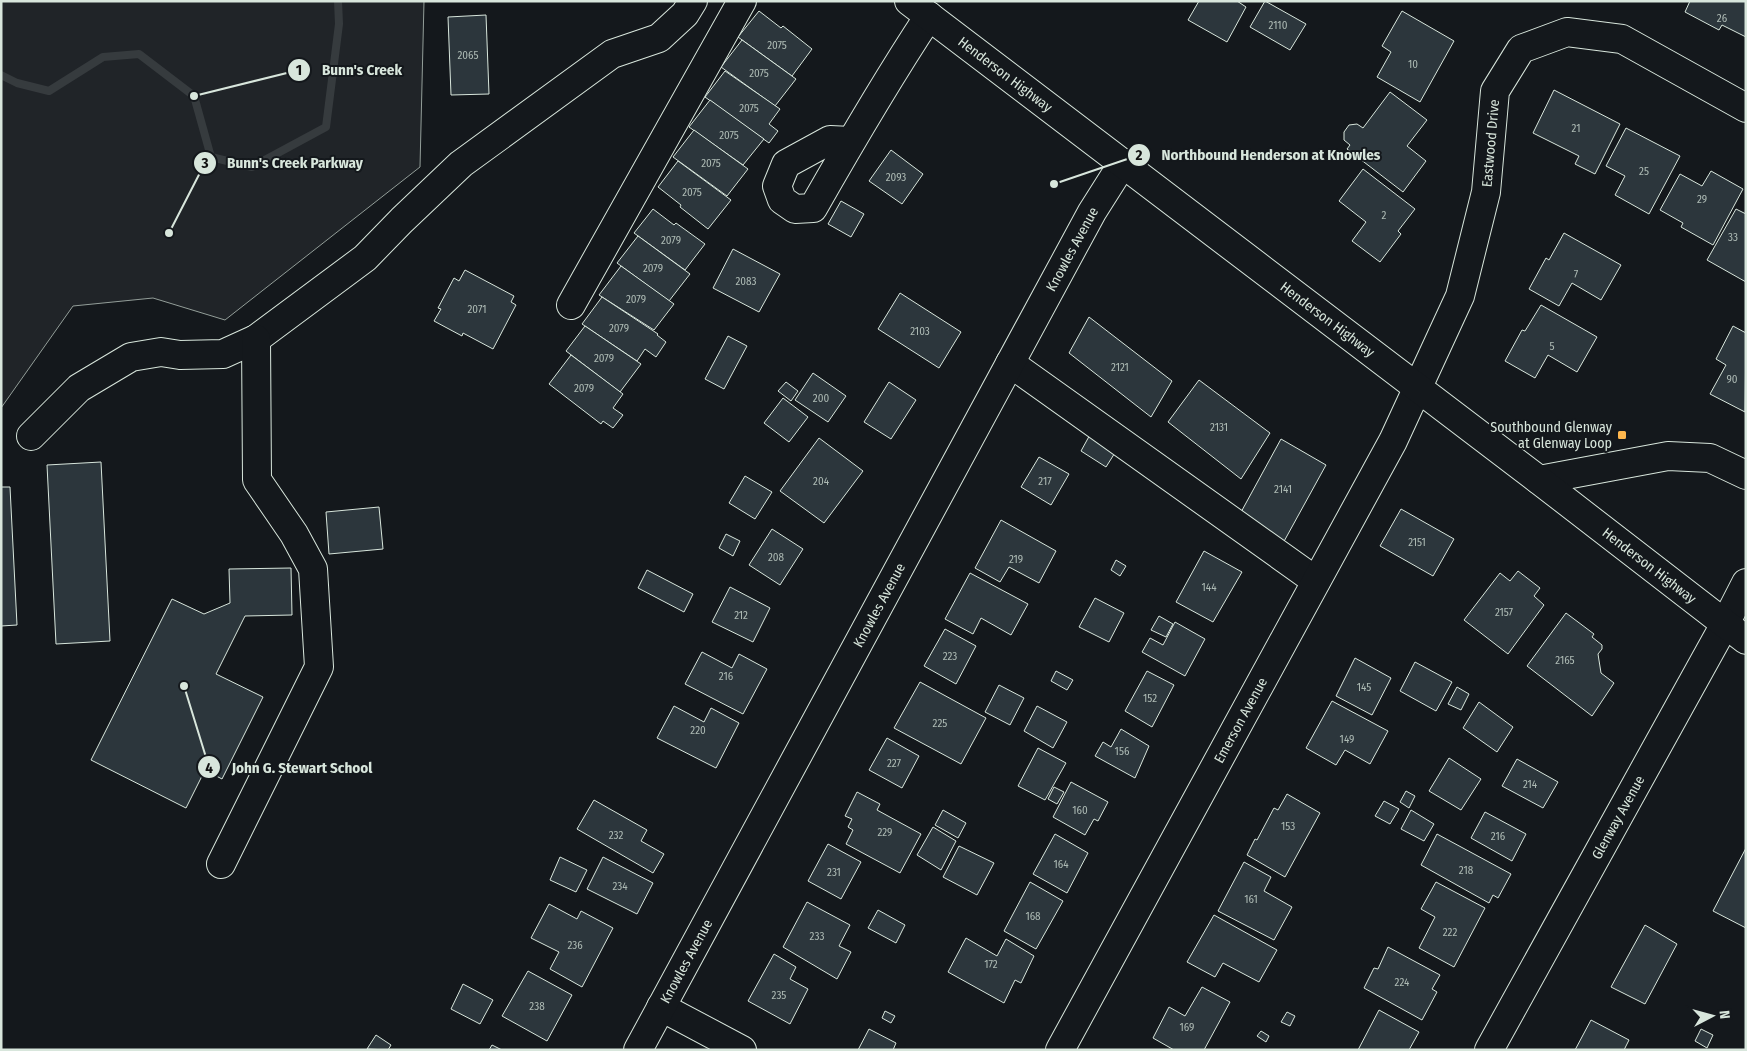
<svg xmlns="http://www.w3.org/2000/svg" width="1747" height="1051" font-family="'Fira Sans Condensed',sans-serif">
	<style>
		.green { fill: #202428; stroke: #939e99 }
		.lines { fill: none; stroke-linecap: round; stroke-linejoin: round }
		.stream { stroke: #363b3e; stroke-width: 8 }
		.building { fill: #2c363c; stroke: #d8e6dc }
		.minor-casing { stroke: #d8e6dc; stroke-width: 30 }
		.major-casing { stroke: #d8e6dc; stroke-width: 30 }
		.minor { stroke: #14181c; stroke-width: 28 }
		.major { stroke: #14181c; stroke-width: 28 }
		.poi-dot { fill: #ffb74d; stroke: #14181c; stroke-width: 2 }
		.labels { text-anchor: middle; stroke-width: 4; stroke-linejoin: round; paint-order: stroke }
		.number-label { font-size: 11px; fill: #adbab4 }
		.street-label { font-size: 14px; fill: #d8e6dc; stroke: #14181c }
		.poi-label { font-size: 14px; fill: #d8e6dc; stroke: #14181c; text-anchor: end }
		.leader { fill: none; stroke: #d8e6dc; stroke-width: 2 }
		.callout-dot { fill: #d8e6dc; stroke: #14181c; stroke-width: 2 }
		.mark-label { font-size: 15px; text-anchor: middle; font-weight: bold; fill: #111 }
		.callout-label { font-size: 15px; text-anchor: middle; font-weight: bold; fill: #d8e6dc; stroke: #14181c; stroke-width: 4; stroke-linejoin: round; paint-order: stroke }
	</style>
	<rect width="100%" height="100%" fill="#14181c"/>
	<path class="green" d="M1,1H424L420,167L225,320L153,298L73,306L1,408Z"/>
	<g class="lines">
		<path class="stream" d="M1,75L17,83L49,91L103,57L139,54L194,96L211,157L252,167L326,127L339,24L338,1"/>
	</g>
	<g class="building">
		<path d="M1199,1H1237L1246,7L1227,42L1188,20Z"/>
		<path d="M1265,1L1306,24L1290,50L1250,27Z"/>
		<path d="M1690,1H1746V37L1722,25L1719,30L1685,12Z"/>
		<path d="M759,11L781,28L783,26L812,49L792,76L738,37Z"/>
		<path d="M1402,11L1454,41L1420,102L1377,77L1391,52L1382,46Z"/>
		<path d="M486,15L489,94L451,95L448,17Z"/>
		<path d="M742,40L796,79L775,106L721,67Z"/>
		<path d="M725,71L780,109L769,124L778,131L769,143L705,97Z"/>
		<path d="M1554,90L1620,124L1595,174L1575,164L1579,156L1533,133Z"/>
		<path d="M1390,92L1427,120L1407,146L1426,161L1403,192L1347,149L1350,145L1344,140V132L1349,125L1357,124L1363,128Z"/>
		<path d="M710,100L764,139L743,165L689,127Z"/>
		<path d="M1626,128L1680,156L1649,214L1615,195L1625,176L1606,166Z"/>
		<path d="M694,130L748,169L727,196L673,157Z"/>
		<path d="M891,150L923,174L902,204L869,181Z"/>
		<path d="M678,161L731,200L708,229L680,207L681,205L658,187Z"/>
		<path d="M1363,169L1415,209L1398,231L1401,234L1380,262L1352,241L1366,222L1339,201Z"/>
		<path d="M1711,171L1743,189L1713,245L1681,227L1683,223L1660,210L1680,174L1702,186Z"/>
		<path d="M841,201L864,214L851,237L828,224Z"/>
		<path d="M653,209L674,225L676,223L705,244L685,270L634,233Z"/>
		<path d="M1736,209L1746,214V282L1707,260Z"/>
		<path d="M1564,233L1621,265L1601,300L1572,283L1559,306L1529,289L1546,258L1549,260Z"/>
		<path d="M638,236L690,274L669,301L617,263Z"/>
		<path d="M733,249L780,274L759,312L713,288Z"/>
		<path d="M621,266L674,304L654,330L599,295Z"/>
		<path d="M465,270L514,296L511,302L516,305L493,349L463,333L462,336L434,321L441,309L438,308L454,278L459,281Z"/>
		<path d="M900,293L961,332L939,368L878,329Z"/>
		<path d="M602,297L658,334L657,335L666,342L656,357L645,349L637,361L582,324Z"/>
		<path d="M1541,305L1597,337L1577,372L1548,355L1535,378L1505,361L1522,330L1525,331Z"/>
		<path d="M1089,317L1172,381L1151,417L1069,353Z"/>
		<path d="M585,326L641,364L620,392L566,351Z"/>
		<path d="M1733,326L1746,333L1745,412L1710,394L1726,365L1716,359Z"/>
		<path d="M728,336L747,346L724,389L705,379Z"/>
		<path d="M571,355L623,394L613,408L623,415L613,428L603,421L601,424L549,384Z"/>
		<path d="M813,373L846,396L828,422L795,400Z"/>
		<path d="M1199,380L1270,433L1241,479L1168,422Z"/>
		<path d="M786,382L798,391L791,401L778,391Z"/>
		<path d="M889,382L916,400L891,439L864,422Z"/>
		<path d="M783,398L808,417L789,442L764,423Z"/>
		<path d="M1092,431L1118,448L1106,467L1081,451Z"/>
		<path d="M819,438L863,471L824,523L780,491Z"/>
		<path d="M1281,439L1326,465L1282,545L1240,514Z"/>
		<path d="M1039,457L1069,474L1051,505L1021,487Z"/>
		<path d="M101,462L110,641L56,644L47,465Z"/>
		<path d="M745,476L772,492L755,519L729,503Z"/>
		<path d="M1,487H10L17,625L1,626Z"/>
		<path d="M379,507L383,549L329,554L326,512Z"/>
		<path d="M1401,509L1454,539L1433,576L1380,546Z"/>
		<path d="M1001,520L1056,551L1039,583L1009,567L1000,582L975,568Z"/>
		<path d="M772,529L803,549L780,585L749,565Z"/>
		<path d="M726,534L740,541L733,556L719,548Z"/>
		<path d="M1204,551L1242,572L1213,622L1176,602Z"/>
		<path d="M1116,560L1126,566L1120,576L1111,570Z"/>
		<path d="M291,568L292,615L245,616L216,674L263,697L222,779L205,770L186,808L91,760L172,599L204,614L230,603L229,569Z"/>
		<path d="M647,570L693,594L684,612L638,588Z"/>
		<path d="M1518,571L1540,588L1534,596L1544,605L1508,654L1464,620L1500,573L1510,581Z"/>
		<path d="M970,573L1028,604L1011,635L981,618L973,634L945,619Z"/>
		<path d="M730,587L770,608L753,642L712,622Z"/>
		<path d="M1095,598L1124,613L1109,642L1079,627Z"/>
		<path d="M1566,613L1594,634L1592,637L1602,645V649L1598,654L1601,673L1614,683L1592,716L1527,666Z"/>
		<path d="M1159,616L1173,624L1166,637L1151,630Z"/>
		<path d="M1175,622L1205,639L1185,676L1142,652L1150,638L1163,645Z"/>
		<path d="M945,629L976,646L956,684L924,666Z"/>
		<path d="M702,652L732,668L739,654L767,669L743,714L685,684Z"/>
		<path d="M1355,658L1391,678L1372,715L1336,696Z"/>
		<path d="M1415,662L1452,682L1436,711L1400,691Z"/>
		<path d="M1056,671L1073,680L1067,690L1051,681Z"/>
		<path d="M1147,671L1174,685L1152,727L1125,711Z"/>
		<path d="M920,682L986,718L961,764L894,728Z"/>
		<path d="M999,685L1024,698L1010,725L985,712Z"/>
		<path d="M1457,687L1469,694L1461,710L1448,704Z"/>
		<path d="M1332,701L1388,731L1370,764L1345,750L1336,765L1306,748Z"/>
		<path d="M1479,702L1513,727L1497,752L1463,728Z"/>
		<path d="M674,706L704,722L711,708L739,723L716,768L657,738Z"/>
		<path d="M1037,706L1067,722L1053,748L1024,731Z"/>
		<path d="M1121,729L1149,746L1135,778L1095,756L1103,742L1111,747Z"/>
		<path d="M887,738L919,756L902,788L869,770Z"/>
		<path d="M1038,748L1066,763L1045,800L1018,786Z"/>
		<path d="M1449,758L1481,779L1461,810L1429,791Z"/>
		<path d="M1517,759L1558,782L1543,808L1502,786Z"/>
		<path d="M1071,782L1108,802L1098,821L1094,819L1085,835L1053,817Z"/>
		<path d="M1054,787L1064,792L1057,804L1048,799Z"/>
		<path d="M1406,791L1415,796L1409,808L1400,802Z"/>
		<path d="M857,792L880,804L877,810L921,834L900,873L846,844L853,830L848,827L852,819L845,816Z"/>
		<path d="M1287,794L1320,813L1285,877L1247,855L1255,839L1257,840L1274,808L1278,810Z"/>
		<path d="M594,800L647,830L641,841L664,854L653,873L577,829Z"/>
		<path d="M1384,801L1399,809L1390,824L1375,816Z"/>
		<path d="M943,810L966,823L958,838L935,825Z"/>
		<path d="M1411,810L1434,824L1424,841L1401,829Z"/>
		<path d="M1485,812L1526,834L1512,861L1471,838Z"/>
		<path d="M933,827L956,841L941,870L917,855Z"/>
		<path d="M1055,834L1088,853L1067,893L1033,874Z"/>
		<path d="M1437,834L1511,874L1498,898L1493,895L1489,903L1421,865Z"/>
		<path d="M828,844L861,862L841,899L808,881Z"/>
		<path d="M959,846L994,863L977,895L943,877Z"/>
		<path d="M1746,848V928L1713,911Z"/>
		<path d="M560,857L587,870L576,892L550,880Z"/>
		<path d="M603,857L653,883L637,914L587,889Z"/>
		<path d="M1244,862L1271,877L1264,891L1292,907L1274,940L1218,911Z"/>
		<path d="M1030,882L1063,901L1036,949L1004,931Z"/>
		<path d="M1436,882L1485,908L1454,967L1419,948L1435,917L1421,909Z"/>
		<path d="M807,902L850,925L839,946L851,952L837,979L783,947Z"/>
		<path d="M549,904L577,919L581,911L613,928L582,987L550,969L559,952L531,938Z"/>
		<path d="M878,910L905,925L896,943L868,928Z"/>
		<path d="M1214,915L1277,950L1259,982L1223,963L1215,977L1187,962Z"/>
		<path d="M1645,925L1677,944L1645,1004L1611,987Z"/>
		<path d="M966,938L997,956L1006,939L1034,956L1021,983L1015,980L1004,1003L948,972Z"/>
		<path d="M1388,947L1440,975L1432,989L1437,992L1422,1020L1364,988L1374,968L1378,969Z"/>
		<path d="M774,954L796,967L790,979L808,989L790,1024L748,1001Z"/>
		<path d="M528,971L572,995L547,1041L502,1016Z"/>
		<path d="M463,984L493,1000L480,1024L451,1009Z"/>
		<path d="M1202,987L1230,1002L1204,1050H1174L1153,1038L1169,1007L1185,1016Z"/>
		<path d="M1379,1010L1419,1032L1409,1050H1358Z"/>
		<path d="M885,1011L895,1016L891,1023L882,1018Z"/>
		<path d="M1287,1012L1295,1016L1290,1026L1281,1022Z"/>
		<path d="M1591,1020L1629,1040L1624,1050H1575Z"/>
		<path d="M869,1029L896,1043L893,1050H858Z"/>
		<path d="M1701,1029L1713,1035L1707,1048L1695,1041Z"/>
		<path d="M1261,1031L1269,1036L1266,1042L1257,1036Z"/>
		<path d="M376,1035L391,1045L388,1050L367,1049Z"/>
		<path d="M492,1045L502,1050H489Z"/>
	</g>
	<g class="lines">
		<g class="minor-casing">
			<g id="minor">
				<path d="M851,141L830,140L786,164L777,186L782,200L795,209L813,208C850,143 888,78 929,16"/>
				<path d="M571,305L742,1"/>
				<path d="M1010,363L1316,581"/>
				<path d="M31,436L79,388L131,357L161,352L180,355L223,354L256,339L365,258L402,220L461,164L612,54L659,38L685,14L693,1"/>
				<path d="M1539,480L1668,456L1710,458L1746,475"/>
				<path d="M221,864L319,667L313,569L294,534L257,480L256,339"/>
				<path d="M661,1007L742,1050"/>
				<path id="s1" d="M638,1050L1092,212L1123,163"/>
				<path id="s2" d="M1060,1050L1393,441L1460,296L1486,192L1495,91L1521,49L1567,32L1622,39L1746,108"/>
				<path id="s3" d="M1489,1050L1725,624L1746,583"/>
			</g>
		</g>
		<g class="major-casing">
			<g id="major">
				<path id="s4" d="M909,1L1539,480L1746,640"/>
			</g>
		</g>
		<use href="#minor" class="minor"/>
		<use href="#major" class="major"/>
	</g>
	<rect class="poi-dot" x="1617" y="430" width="10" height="10" rx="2.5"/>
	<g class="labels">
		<g class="number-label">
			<text x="1722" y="22">26</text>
			<text x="1278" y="29">2110</text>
			<text x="777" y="49">2075</text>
			<text x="468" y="59">2065</text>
			<text x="1413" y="68">10</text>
			<text x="759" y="77">2075</text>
			<text x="749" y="112">2075</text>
			<text x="1576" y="132">21</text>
			<text x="729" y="139">2075</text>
			<text x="711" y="167">2075</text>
			<text x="1644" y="175">25</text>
			<text x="896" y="181">2093</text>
			<text x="692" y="196">2075</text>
			<text x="1702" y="203">29</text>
			<text x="1384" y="219">2</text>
			<text x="1733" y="241">33</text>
			<text x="671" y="244">2079</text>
			<text x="653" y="272">2079</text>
			<text x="1576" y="278">7</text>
			<text x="746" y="285">2083</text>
			<text x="636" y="303">2079</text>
			<text x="477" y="313">2071</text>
			<text x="619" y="332">2079</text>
			<text x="920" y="335">2103</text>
			<text x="1552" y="350">5</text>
			<text x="604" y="362">2079</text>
			<text x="1120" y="371">2121</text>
			<text x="1732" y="383">90</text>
			<text x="584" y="392">2079</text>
			<text x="821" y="402">200</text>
			<text x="1219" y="431">2131</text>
			<text x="821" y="485">204</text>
			<text x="1045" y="485">217</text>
			<text x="1283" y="493">2141</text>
			<text x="1417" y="546">2151</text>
			<text x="776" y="561">208</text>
			<text x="1016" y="563">219</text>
			<text x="1209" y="591">144</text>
			<text x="1504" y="616">2157</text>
			<text x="741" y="619">212</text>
			<text x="950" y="660">223</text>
			<text x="1565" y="664">2165</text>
			<text x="726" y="680">216</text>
			<text x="1364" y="691">145</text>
			<text x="1150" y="702">152</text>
			<text x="940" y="727">225</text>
			<text x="698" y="734">220</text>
			<text x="1347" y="743">149</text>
			<text x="1122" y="755">156</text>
			<text x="894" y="767">227</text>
			<text x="1530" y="788">214</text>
			<text x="1080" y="814">160</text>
			<text x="1288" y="830">153</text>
			<text x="885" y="836">229</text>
			<text x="616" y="839">232</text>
			<text x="1498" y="840">216</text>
			<text x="1061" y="868">164</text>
			<text x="1466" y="874">218</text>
			<text x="834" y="876">231</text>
			<text x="620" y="890">234</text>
			<text x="1251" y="903">161</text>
			<text x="1033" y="920">168</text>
			<text x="1450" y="936">222</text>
			<text x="817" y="940">233</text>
			<text x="575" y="949">236</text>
			<text x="991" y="968">172</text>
			<text x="1402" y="986">224</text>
			<text x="779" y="999">235</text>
			<text x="537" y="1010">238</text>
			<text x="1187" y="1031">169</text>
		</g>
		<g class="street-label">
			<text dy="5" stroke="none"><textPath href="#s4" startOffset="121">Henderson Highway</textPath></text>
			<text dy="5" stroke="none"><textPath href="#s2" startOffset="1010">Eastwood Drive</textPath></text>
			<text dy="5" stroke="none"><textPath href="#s1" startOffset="911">Knowles Avenue</textPath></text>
			<text dy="5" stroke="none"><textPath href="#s4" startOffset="526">Henderson Highway</textPath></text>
			<text dy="5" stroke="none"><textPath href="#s4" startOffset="931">Henderson Highway</textPath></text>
			<text dy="5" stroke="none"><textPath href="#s1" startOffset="506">Knowles Avenue</textPath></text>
			<text dy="5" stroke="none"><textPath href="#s2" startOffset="376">Emerson Avenue</textPath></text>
			<text dy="5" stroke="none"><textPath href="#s3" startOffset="266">Glenway Avenue</textPath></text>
			<text dy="5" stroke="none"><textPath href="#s1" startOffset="101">Knowles Avenue</textPath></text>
		</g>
		<g class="poi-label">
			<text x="1612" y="432">Southbound Glenway<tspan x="1612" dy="16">at Glenway Loop</tspan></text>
		</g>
	</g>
	<path class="leader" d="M194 96L299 70M1054 184L1139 155M169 233L205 163M184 686L209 767"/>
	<g class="callout-dot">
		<circle cx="194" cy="96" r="5"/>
		<circle cx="1054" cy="184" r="5"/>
		<circle cx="169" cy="233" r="5"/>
		<circle cx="184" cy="686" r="5"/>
		<circle cx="299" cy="70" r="12"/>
		<circle cx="1139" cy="155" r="12"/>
		<circle cx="205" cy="163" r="12"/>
		<circle cx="209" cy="767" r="12"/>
	</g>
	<g class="mark-label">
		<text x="299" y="75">1</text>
		<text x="1139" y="160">2</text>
		<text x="205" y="168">3</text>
		<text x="209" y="773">4</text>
	</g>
	<g class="callout-label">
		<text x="362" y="75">Bunn's Creek</text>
		<text x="1271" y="160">Northbound Henderson at Knowles</text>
		<text x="295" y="168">Bunn's Creek Parkway</text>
		<text x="302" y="773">John G. Stewart School</text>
	</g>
	<rect width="1747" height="1051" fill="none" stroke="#d8e6dc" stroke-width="5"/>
	<g transform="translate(1712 1016) rotate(84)" stroke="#14181c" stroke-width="4" paint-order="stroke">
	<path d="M0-4L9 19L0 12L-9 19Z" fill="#d8e6dc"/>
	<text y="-8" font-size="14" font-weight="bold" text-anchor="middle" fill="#d8e6dc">N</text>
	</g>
</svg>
